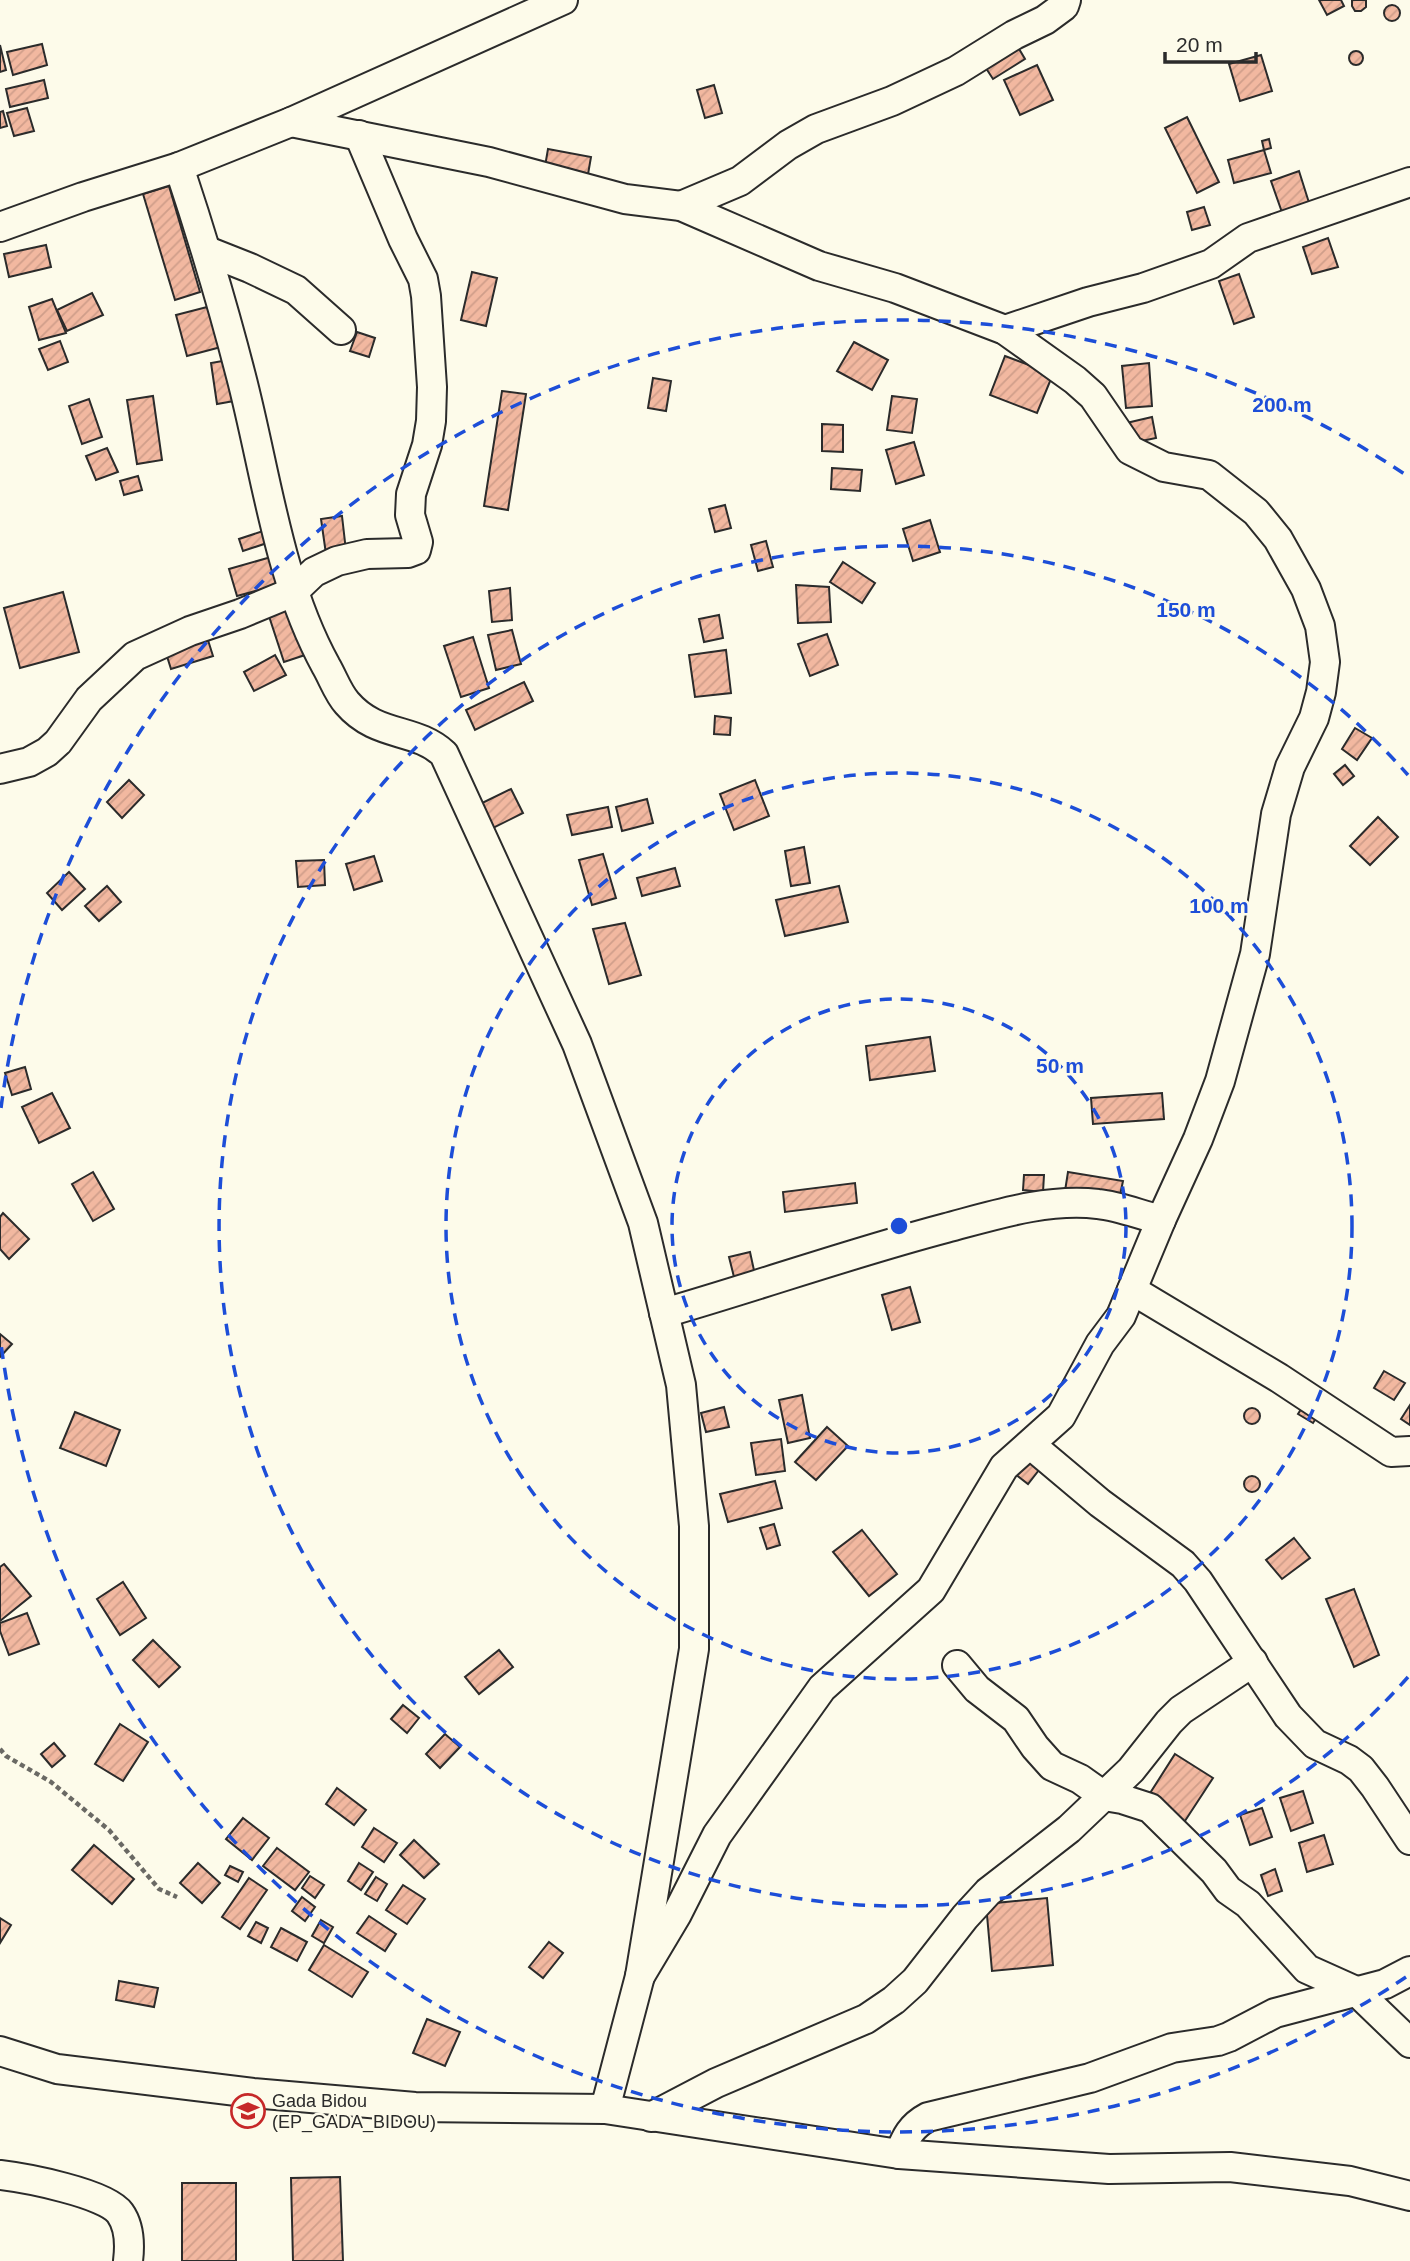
<svg xmlns="http://www.w3.org/2000/svg" width="1410" height="2261" font-family="Helvetica,sans-serif">
	<style>
		.building { fill: url(#building-hatch); stroke: #2b2b2b; stroke-width: 2 }
		.lines { fill: none; stroke-linecap: round; stroke-linejoin: round }
		.street-casing { stroke: #2b2b2b; stroke-width: 32 }
		.path { stroke: #6a6964; stroke-width: 4.5; stroke-dasharray: 5 3.5; stroke-linecap: butt }
		.street { stroke: #fdfbea; stroke-width: 28 }
		.ring { fill: none; stroke: #1d4ed8; stroke-width: 3.5; stroke-dasharray: 12 9 }
		.labels { text-anchor: middle; stroke-width: 5; stroke-linejoin: round; paint-order: stroke }
		.poi-label { font-size: 18px; fill: #2b2b2b; stroke: #fdfbea; text-anchor: start }
		.centre { fill: #1d4ed8; stroke: #fdfbea; stroke-width: 3.5 }
		.ring-label { font-size: 21px; text-anchor: middle; font-weight: bold; fill: #1d4ed8; stroke: #fdfbea; stroke-width: 5; stroke-linejoin: round; paint-order: stroke }
	</style>
	<defs>
		<pattern id="building-hatch" width="6" height="6" patternUnits="userSpaceOnUse" patternTransform="scale(1.75)"><rect width="6" height="6" fill="#f2b8a0"/><path d="M-1 1l2-2M0 6l6-6M5 7l2-2" fill="none" stroke="#d09e8a"/></pattern>
	</defs>
	<rect width="100%" height="100%" fill="#fdfbea"/>
	<g class="building">
		<path d="M1319,0H1341L1344,6L1327,15Z"/>
		<path d="M1352,0H1366V7L1361,11H1355L1352,6Z"/>
		<circle cx="1392" cy="13" r="8"/>
		<path d="M1015,42L1025,59L993,79L982,62Z"/>
		<path d="M42,44L47,65L13,75L7,52Z"/>
		<path d="M0,45L6,70L0,72Z"/>
		<circle cx="1356" cy="58" r="7"/>
		<path d="M1261,55L1272,91L1240,101L1229,64Z"/>
		<path d="M1037,65L1053,100L1020,115L1004,80Z"/>
		<path d="M44,80L48,98L10,107L6,89Z"/>
		<path d="M714,85L722,113L705,118L697,90Z"/>
		<path d="M27,108L34,131L14,136L7,113Z"/>
		<path d="M3,111L7,126L0,128V112Z"/>
		<path d="M1187,117L1219,182L1197,193L1165,128Z"/>
		<path d="M1269,139L1271,148L1264,150L1262,141Z"/>
		<path d="M548,149L591,157L587,180L544,172Z"/>
		<path d="M1264,150L1271,173L1234,183L1228,160Z"/>
		<path d="M1299,171L1311,209L1284,218L1271,181Z"/>
		<path d="M169,186L200,292L175,300L143,194Z"/>
		<path d="M1204,207L1210,225L1192,230L1187,212Z"/>
		<path d="M1328,238L1338,267L1312,274L1303,247Z"/>
		<path d="M46,245L51,267L9,277L4,254Z"/>
		<path d="M472,272L497,278L486,326L461,320Z"/>
		<path d="M1239,274L1254,317L1234,324L1219,281Z"/>
		<path d="M92,293L103,315L67,331L57,310Z"/>
		<path d="M52,299L66,333L39,340L29,307Z"/>
		<path d="M211,306L221,347L187,356L176,315Z"/>
		<path d="M357,332L375,338L369,357L350,351Z"/>
		<path d="M60,341L68,362L48,370L39,349Z"/>
		<path d="M854,342L888,360L872,390L837,371Z"/>
		<path d="M1005,356L1053,374L1037,413L990,395Z"/>
		<path d="M234,359L240,400L217,404L211,363Z"/>
		<path d="M1149,363L1152,406L1126,408L1122,366Z"/>
		<path d="M653,378L671,381L666,411L648,408Z"/>
		<path d="M502,391L526,394L508,510L484,506Z"/>
		<path d="M153,396L162,460L137,464L127,400Z"/>
		<path d="M892,396L917,399L912,433L887,430Z"/>
		<path d="M89,399L102,437L82,444L69,406Z"/>
		<path d="M1152,417L1156,438L1127,444L1122,424Z"/>
		<path d="M822,424L843,425V452L822,451Z"/>
		<path d="M914,442L924,475L896,484L886,450Z"/>
		<path d="M107,448L118,472L96,480L86,456Z"/>
		<path d="M832,468L862,470L860,491L831,489Z"/>
		<path d="M138,476L142,490L124,495L120,481Z"/>
		<path d="M725,505L731,528L715,532L709,509Z"/>
		<path d="M342,516L346,551L326,554L321,519Z"/>
		<path d="M930,520L940,552L913,561L903,529Z"/>
		<path d="M263,531L267,543L243,551L239,539Z"/>
		<path d="M766,541L773,567L758,571L751,545Z"/>
		<path d="M271,557L278,585L237,596L229,569Z"/>
		<path d="M843,562L875,583L862,603L830,582Z"/>
		<path d="M796,585L829,587L831,622L798,623Z"/>
		<path d="M510,588L512,620L492,622L489,591Z"/>
		<path d="M63,592L79,652L20,668L4,608Z"/>
		<path d="M293,601L311,653L284,662L267,610Z"/>
		<path d="M719,615L723,638L704,642L699,619Z"/>
		<path d="M512,630L521,664L496,670L488,635Z"/>
		<path d="M827,634L838,665L810,676L798,644Z"/>
		<path d="M207,637L213,656L171,669L165,650Z"/>
		<path d="M473,637L489,688L461,697L444,646Z"/>
		<path d="M726,650L731,693L695,697L689,655Z"/>
		<path d="M275,655L286,675L254,691L244,672Z"/>
		<path d="M524,682L533,701L475,730L466,710Z"/>
		<path d="M715,716L731,718L730,735L714,734Z"/>
		<path d="M1355,728L1372,738L1357,760L1342,749Z"/>
		<path d="M1345,765L1354,776L1343,785L1334,774Z"/>
		<path d="M129,780L144,795L122,818L107,802Z"/>
		<path d="M755,780L769,816L734,830L720,794Z"/>
		<path d="M511,789L523,813L489,830L476,806Z"/>
		<path d="M647,799L653,823L622,831L616,807Z"/>
		<path d="M608,807L612,827L572,835L567,815Z"/>
		<path d="M1378,817L1398,837L1370,865L1350,846Z"/>
		<path d="M804,847L810,883L791,886L785,851Z"/>
		<path d="M603,854L616,898L592,905L579,860Z"/>
		<path d="M374,856L382,881L354,890L346,864Z"/>
		<path d="M324,860L325,885L298,887L296,861Z"/>
		<path d="M675,868L680,886L642,896L637,878Z"/>
		<path d="M69,872L85,889L62,910L47,893Z"/>
		<path d="M107,886L121,902L99,921L85,906Z"/>
		<path d="M839,886L848,922L785,936L776,900Z"/>
		<path d="M625,923L641,975L609,984L593,929Z"/>
		<path d="M930,1037L935,1071L870,1080L866,1046Z"/>
		<path d="M25,1067L31,1089L12,1095L5,1073Z"/>
		<path d="M52,1093L70,1128L39,1143L22,1107Z"/>
		<path d="M1162,1093L1164,1119L1093,1124L1091,1098Z"/>
		<path d="M93,1172L114,1209L93,1221L72,1184Z"/>
		<path d="M1068,1172L1123,1181L1119,1200L1065,1191Z"/>
		<path d="M1024,1175H1044L1043,1192L1023,1190Z"/>
		<path d="M855,1183L857,1203L785,1212L783,1192Z"/>
		<path d="M3,1213L29,1239L9,1259L0,1249V1217Z"/>
		<path d="M750,1252L755,1275L735,1281L729,1257Z"/>
		<path d="M910,1287L920,1322L892,1330L882,1295Z"/>
		<path d="M0,1334L12,1344L0,1357Z"/>
		<path d="M1384,1371L1405,1383L1394,1400L1374,1388Z"/>
		<path d="M802,1395L810,1438L788,1443L779,1400Z"/>
		<path d="M1410,1405V1425L1401,1419Z"/>
		<path d="M1303,1406L1318,1415L1313,1423L1298,1414Z"/>
		<path d="M724,1407L729,1427L706,1432L701,1413Z"/>
		<circle cx="1252" cy="1416" r="8"/>
		<path d="M75,1412L120,1430L106,1466L60,1448Z"/>
		<path d="M827,1427L848,1446L816,1480L795,1462Z"/>
		<path d="M781,1439L785,1471L756,1475L751,1443Z"/>
		<path d="M1023,1457L1039,1470L1028,1484L1011,1471Z"/>
		<circle cx="1252" cy="1484" r="8"/>
		<path d="M775,1481L782,1508L728,1522L720,1494Z"/>
		<path d="M774,1524L780,1545L767,1549L760,1528Z"/>
		<path d="M862,1530L897,1574L869,1596L833,1552Z"/>
		<path d="M1294,1538L1310,1558L1282,1579L1266,1560Z"/>
		<path d="M4,1564L31,1596L0,1621V1567Z"/>
		<path d="M123,1582L146,1618L120,1635L97,1599Z"/>
		<path d="M1354,1589L1379,1655L1354,1667L1326,1599Z"/>
		<path d="M27,1613L39,1644L9,1655L0,1631V1623Z"/>
		<path d="M153,1640L180,1667L159,1687L133,1660Z"/>
		<path d="M499,1650L513,1667L479,1694L465,1677Z"/>
		<path d="M403,1705L419,1718L407,1733L391,1719Z"/>
		<path d="M120,1724L148,1742L123,1781L95,1764Z"/>
		<path d="M445,1734L460,1747L440,1768L426,1754Z"/>
		<path d="M54,1743L65,1756L52,1767L41,1754Z"/>
		<path d="M1175,1754L1213,1778L1183,1824L1145,1801Z"/>
		<path d="M337,1788L366,1810L354,1825L326,1804Z"/>
		<path d="M1303,1791L1313,1823L1291,1831L1280,1798Z"/>
		<path d="M1262,1808L1272,1837L1250,1845L1240,1815Z"/>
		<path d="M243,1818L269,1838L252,1860L226,1839Z"/>
		<path d="M374,1828L397,1843L384,1862L362,1847Z"/>
		<path d="M1324,1835L1333,1864L1307,1872L1299,1843Z"/>
		<path d="M414,1840L439,1864L424,1878L400,1855Z"/>
		<path d="M94,1845L134,1879L112,1904L72,1870Z"/>
		<path d="M277,1848L309,1872L295,1890L263,1866Z"/>
		<path d="M198,1863L220,1883L202,1903L180,1883Z"/>
		<path d="M359,1863L373,1872L361,1890L348,1881Z"/>
		<path d="M230,1866L243,1872L238,1882L225,1875Z"/>
		<path d="M1275,1869L1282,1891L1268,1896L1261,1875Z"/>
		<path d="M310,1876L324,1885L315,1898L302,1888Z"/>
		<path d="M376,1877L387,1884L377,1901L365,1894Z"/>
		<path d="M249,1878L267,1890L240,1929L222,1917Z"/>
		<path d="M403,1885L425,1899L407,1924L386,1910Z"/>
		<path d="M302,1897L315,1907L305,1921L292,1911Z"/>
		<path d="M1047,1898L1053,1965L992,1971L986,1904Z"/>
		<path d="M369,1916L396,1934L385,1951L357,1933Z"/>
		<path d="M0,1918L11,1925L0,1943Z"/>
		<path d="M321,1920L333,1927L324,1943L312,1936Z"/>
		<path d="M256,1922L268,1928L261,1943L248,1936Z"/>
		<path d="M281,1928L307,1942L297,1961L271,1947Z"/>
		<path d="M549,1942L563,1953L543,1978L529,1967Z"/>
		<path d="M324,1945L368,1972L352,1997L309,1970Z"/>
		<path d="M119,1981L158,1988L154,2007L116,2000Z"/>
		<path d="M427,2019L460,2032L445,2066L413,2053Z"/>
		<path d="M340,2177L343,2261H293L291,2178Z"/>
		<rect x="182" y="2183" width="54" height="78"/>
	</g>
	<g class="lines">
		<g class="street-casing">
			<g id="street">
				<path d="M291,122L489,162L625,199L681,206L819,266L895,288L1005,330L1075,380L1093,396L1130,450L1164,467L1209,475L1256,512L1278,539L1306,589L1320,626L1325,662L1321,692L1314,718L1290,767L1276,814L1255,954L1220,1081L1198,1139L1161,1220L1121,1316L1100,1344L1061,1416L1004,1467L931,1590L822,1688L717,1835L677,1914L640,1976"/>
				<path d="M681,206L740,181L788,145L816,129L892,101L956,71L1014,35L1045,20L1064,6L1066,0"/>
				<path d="M0,227L83,197L179,167L291,122L563,0"/>
				<path d="M207,251L250,268L296,290L341,330"/>
				<path d="M1005,330L1088,302L1143,288L1211,264L1248,238L1410,182"/>
				<path d="M0,769L29,762L47,752L58,742L89,699L135,656L190,631L240,614L293,592L314,572L337,561L367,554L408,553L416,550L418,542L410,515L411,494L427,445L431,421L432,387L426,296L423,279L403,239L359,135"/>
				<path d="M1132,1290L1279,1378L1391,1452L1410,1451"/>
				<path d="M664,1313C758,1286 851,1253 946,1228C995,1215 1047,1198 1098,1204C1119,1206 1140,1215 1161,1220"/>
				<path d="M1031,1445L1100,1503L1183,1564L1198,1581L1288,1716L1315,1744L1349,1760L1361,1769L1375,1787L1410,1840"/>
				<path d="M957,1665L977,1689L1016,1719L1035,1747L1052,1766L1080,1779L1104,1796L1122,1799L1150,1808L1214,1871L1228,1890L1248,1904L1307,1969L1356,1991L1410,2043"/>
				<path d="M0,2051L57,2069L253,2093L415,2107L605,2109L640,1976L694,1649V1526L681,1385L643,1223L577,1044L444,754C415,727 377,738 347,703C338,693 333,678 326,666C278,579 266,472 241,376C223,306 202,236 179,167"/>
				<path d="M605,2109L899,2154L1109,2169L1230,2167L1350,2181L1410,2196"/>
				<path d="M651,2117L716,2083L866,2019L894,2000L915,1981L965,1917L988,1892L1069,1829L1131,1770L1169,1722L1181,1710L1253,1662"/>
				<path d="M899,2154C906,2137 911,2126 928,2117L1090,2078L1172,2048L1218,2041L1229,2037L1275,2013L1385,1984L1410,1971"/>
				<path d="M0,2175C25,2178 106,2193 120,2213C130,2227 130,2245 128,2261"/>
			</g>
		</g>
		<path class="path" d="M0,1749L6,1756L51,1782L109,1830L159,1889L177,1897"/>
		<use href="#street" class="street"/>
	</g>
	<g class="ring">
		<circle cx="899" cy="1226" r="227"/>
		<circle cx="899" cy="1226" r="453"/>
		<path d="M1408 1677A680 680 0 1 1 1408 775"/>
		<path d="M1406 1977A906 906 0 0 1 1 1344M1 1108A906 906 0 0 1 1406 475"/>
	</g>
	<defs>
		<g id="school-ring" transform="scale(1.75)"><circle r="9.5" fill="#fdfbea" stroke="#c62828" stroke-width="1.5"/><path d="M0-5L7-2L0 1L-7-2ZM-4 1L0 2.5L4 1V4Q0 6-4 4Z" fill="#c62828"/></g>
	</defs>
	<g fill-rule="evenodd">
		<use href="#school-ring" x="248" y="2111"/>
	</g>
	<g class="labels">
		<g class="poi-label">
			<text x="272" y="2107">Gada Bidou<tspan x="272" dy="21">(EP_GADA_BIDOU)</tspan></text>
		</g>
	</g>
	<circle cx="899" cy="1226" r="10" class="centre"/>
	<g class="ring-label">
		<text x="1282" y="412">200 m</text>
		<text x="1186" y="617">150 m</text>
		<text x="1219" y="913">100 m</text>
		<text x="1060" y="1073">50 m</text>
	</g>
	<path d="M1165 52v10h91v-10" fill="none" stroke="#2b2b2b" stroke-width="3.5"/>
	<text x="1176" y="52" font-size="21" fill="#2b2b2b" stroke="#fdfbea" stroke-width="5" paint-order="stroke">20 m</text>
</svg>
